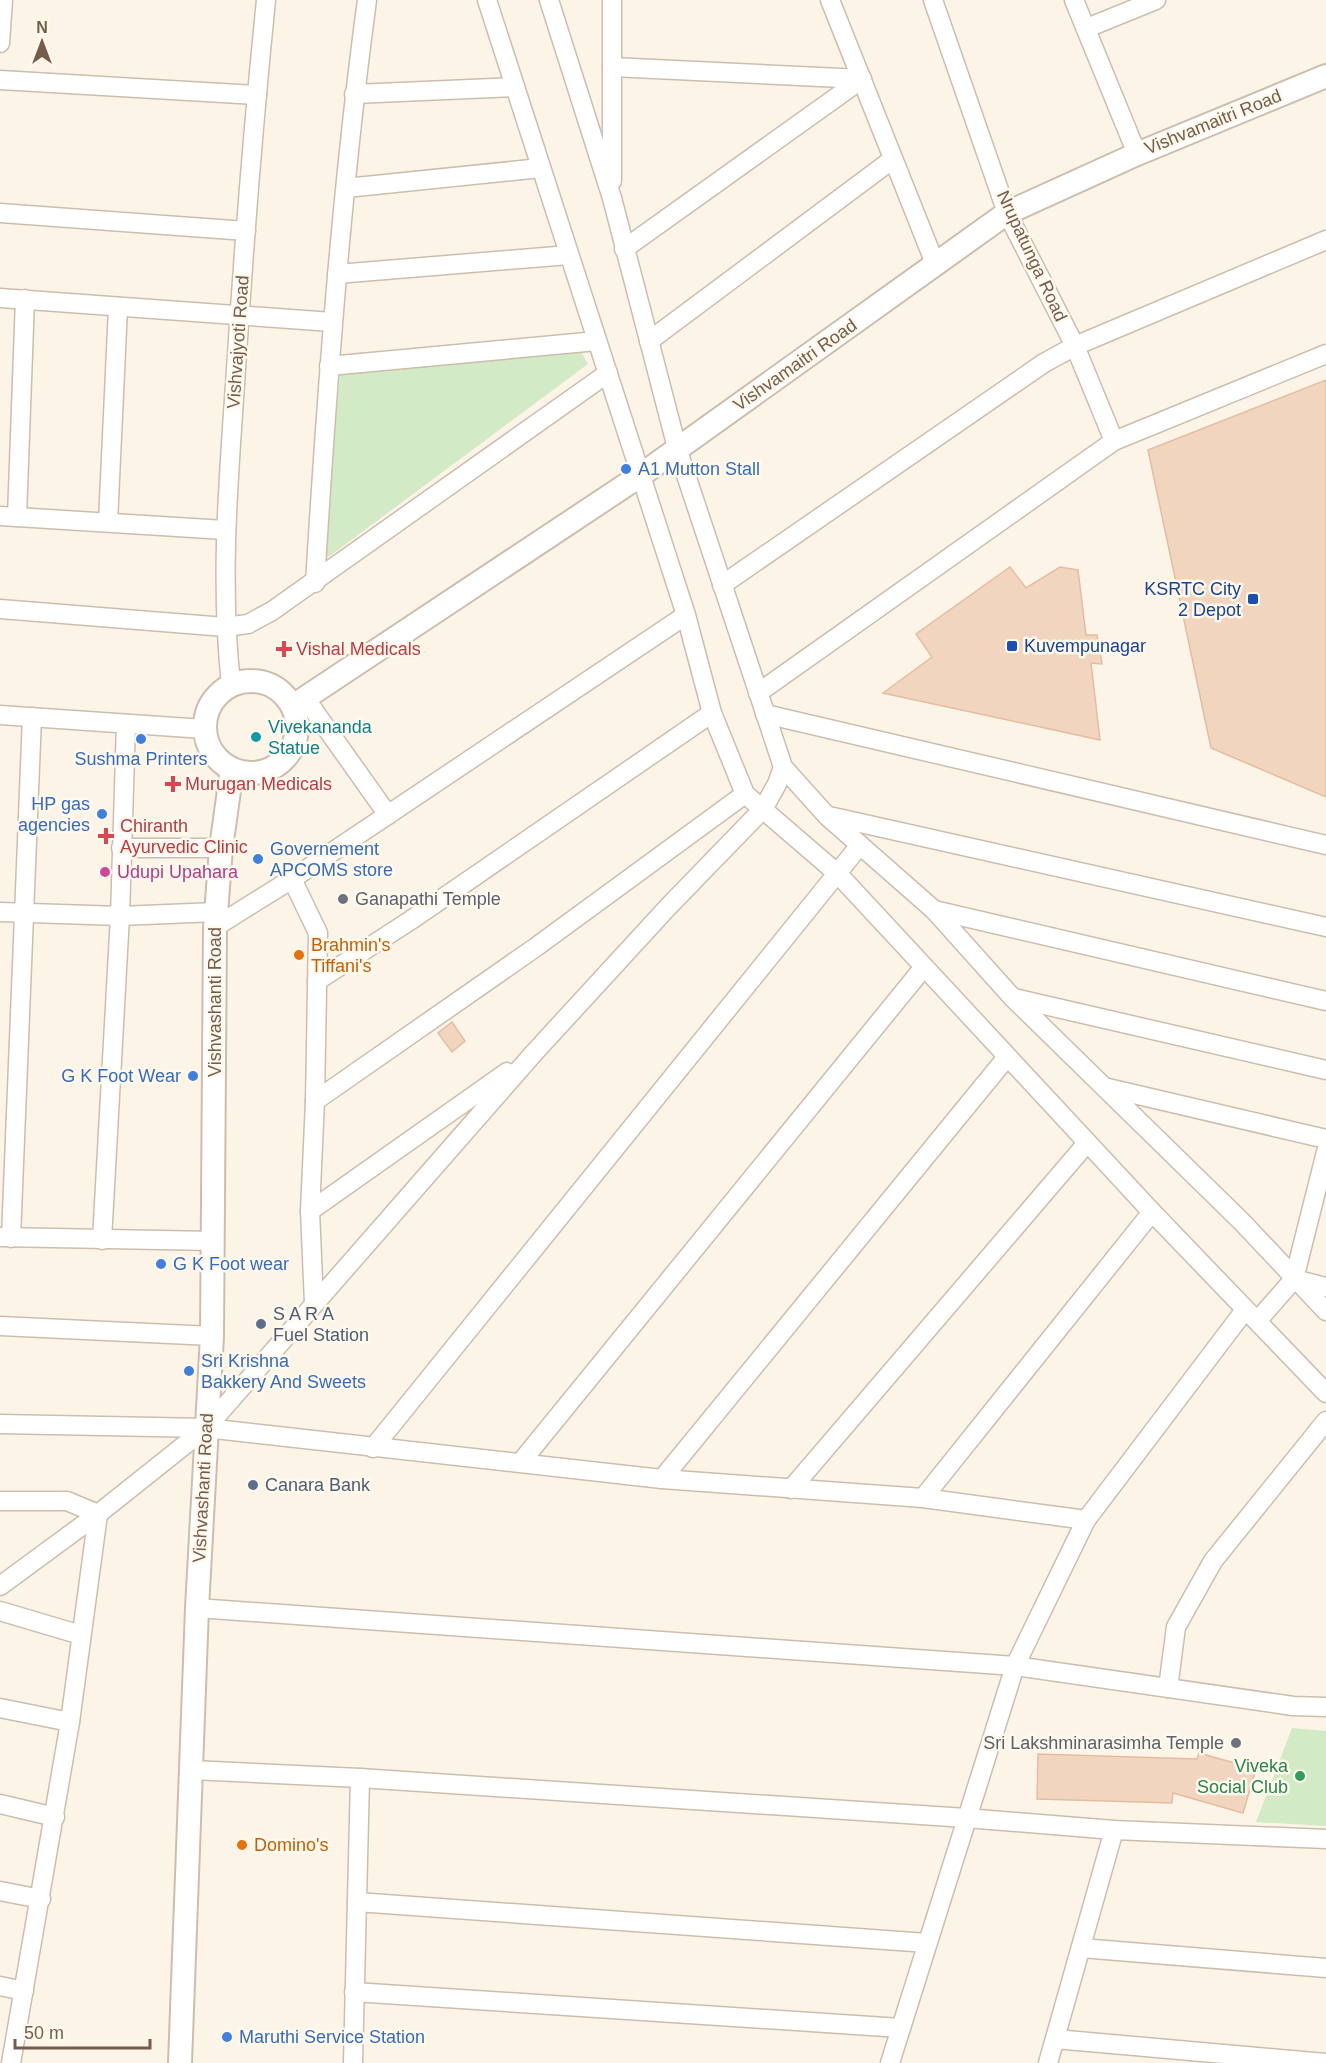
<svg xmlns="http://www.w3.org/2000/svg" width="1326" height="2063" font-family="Arial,sans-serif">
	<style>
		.green { fill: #d2eac5 }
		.building { fill: #f2d5bf; stroke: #e4bd9f; stroke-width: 1.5 }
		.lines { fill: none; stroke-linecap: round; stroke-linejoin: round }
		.minor-casing { stroke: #cebdad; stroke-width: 21 }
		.tertiary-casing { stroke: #cebdad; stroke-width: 26 }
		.minor { stroke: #fff; stroke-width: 18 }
		.tertiary { stroke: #fff; stroke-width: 22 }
		.shop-dot { fill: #3f7fe0; stroke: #fff9ed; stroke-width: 2 }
		.transit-dot { fill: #1a4fb4; stroke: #fff9ed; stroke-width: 2 }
		.health-dot { fill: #e0444e; stroke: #fff9ed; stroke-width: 2 }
		.culture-dot { fill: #0f9aa8; stroke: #fff9ed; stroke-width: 2 }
		.hotel-dot { fill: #d1479c; stroke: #fff9ed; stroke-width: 2 }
		.worship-dot { fill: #6b7280; stroke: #fff9ed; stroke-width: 2 }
		.food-dot { fill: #e8710a; stroke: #fff9ed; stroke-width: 2 }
		.service-dot { fill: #5c6f8a; stroke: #fff9ed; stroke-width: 2 }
		.leisure-dot { fill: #2e9e5b; stroke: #fff9ed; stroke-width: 2 }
		.labels { text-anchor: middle; stroke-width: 5; stroke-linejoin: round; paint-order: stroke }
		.street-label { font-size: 18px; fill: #765d4b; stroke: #fff9ed }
		.shop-label { font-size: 18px; fill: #366cbe; stroke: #fff9ed; text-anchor: start }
		.transit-label { font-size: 18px; fill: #164399; stroke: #fff9ed; text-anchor: end }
		.health-label { font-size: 18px; fill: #be3a42; stroke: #fff9ed; text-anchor: start }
		.culture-label { font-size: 18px; fill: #0d838f; stroke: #fff9ed; text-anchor: start }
		.hotel-label { font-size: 18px; fill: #b23c85; stroke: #fff9ed; text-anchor: start }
		.worship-label { font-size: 18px; fill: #5b616d; stroke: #fff9ed; text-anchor: start }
		.food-label { font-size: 18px; fill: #c56008; stroke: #fff9ed; text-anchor: start }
		.service-label { font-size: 18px; fill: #4e5e75; stroke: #fff9ed; text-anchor: start }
		.leisure-label { font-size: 18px; fill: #27864d; stroke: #fff9ed; text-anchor: end }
	</style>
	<rect width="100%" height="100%" fill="#fcf5e7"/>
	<g class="green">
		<path d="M580,350L588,364L323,561L340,374Z"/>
		<path d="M1292,1728L1326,1731V1826L1256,1822Z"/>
	</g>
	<g class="building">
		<path d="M1326,380V797L1211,748L1148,450Z"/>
		<path d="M1010,567L1026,588L1060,567L1078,570L1086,635H1097L1102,664L1091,663L1100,740L883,693L932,657L916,634Z"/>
		<path d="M452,1022L465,1041L452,1052L438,1033Z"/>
		<path d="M1199,1753L1256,1769L1243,1813L1173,1793L1172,1803L1037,1799L1038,1754L1197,1759Z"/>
	</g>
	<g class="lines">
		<g class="minor-casing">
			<g id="minor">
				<path d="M487,0L686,615L712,713L745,794L838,874L1152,1212L1326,1393"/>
				<path d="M549,0L612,198L677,448L783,767L827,816L934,910L1012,997L1242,1222L1326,1311"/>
				<path d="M830,0L936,266"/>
				<path d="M933,0L1007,213L1075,346L1114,441"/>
				<path d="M1074,0L1137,154"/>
				<path d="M1087,28L1156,0"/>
				<path d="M0,43L3,0"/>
				<path d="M612,67L862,79"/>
				<path d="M0,80L257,95"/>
				<path d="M354,94L515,87"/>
				<path d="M612,181V0"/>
				<path d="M346,188L541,168"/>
				<path d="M0,213L246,231"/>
				<path d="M624,249L862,79"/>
				<path d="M337,274L569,255"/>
				<path d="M0,298L332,322"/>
				<path d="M649,341L893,159"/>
				<path d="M329,366L597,341"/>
				<path d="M0,516L225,530"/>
				<path d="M17,517L25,299"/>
				<path d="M108,522L118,308"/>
				<path d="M315,583C327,388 341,193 367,0"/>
				<path d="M722,585L1044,363L1075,346L1326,240"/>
				<path d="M0,609L225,627L248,624L272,611L608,373"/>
				<path d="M231,684C220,584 228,485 235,385C243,256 253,128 266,0"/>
				<path d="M758,693L1114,441L1326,354"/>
				<path d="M305,698L388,815"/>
				<path d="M765,714L1326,845"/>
				<path d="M0,715L204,729"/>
				<path d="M829,816L1326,927"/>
				<path d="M121,848H221"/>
				<path d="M292,879L318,933L315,1101L310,1211L314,1303"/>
				<path d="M934,910L1326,1001"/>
				<path d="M0,912L120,916L216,912"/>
				<path d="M215,927L292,879L686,615"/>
				<path d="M317,981L411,920L712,713"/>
				<path d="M1014,998L1326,1070"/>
				<path d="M1108,1088L1326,1139"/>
				<path d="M315,1101L536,947L745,794"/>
				<path d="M1326,1152L1294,1279L1326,1287"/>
				<path d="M310,1211L507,1072"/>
				<path d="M0,1237L213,1241"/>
				<path d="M11,1238L32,717"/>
				<path d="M102,1240L120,916L126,724"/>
				<path d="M1258,1320L1294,1279"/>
				<path d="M0,1326L212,1336"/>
				<path d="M0,1424L206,1428L662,1479L923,1498L1086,1520"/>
				<path d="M373,1448L860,845"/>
				<path d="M521,1462L924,967"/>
				<path d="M662,1479L1007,1057"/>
				<path d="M791,1489L1087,1143"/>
				<path d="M923,1498L1152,1212"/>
				<path d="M0,1501H67L98,1514L70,1722L11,2063"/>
				<path d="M0,1586L98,1514L206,1428L533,1054L668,907L763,809L777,784L783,767"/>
				<path d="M197,1608L1015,1666L1293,1706L1326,1707"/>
				<path d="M0,1611L81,1635"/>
				<path d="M1168,1688L1176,1627L1213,1561L1326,1421"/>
				<path d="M0,1708L70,1722"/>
				<path d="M192,1770L360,1778L966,1818L1114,1830L1326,1839"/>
				<path d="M0,1804L55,1817"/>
				<path d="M0,1891L41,1899"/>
				<path d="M357,1902L927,1943"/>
				<path d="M1081,1948L1326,1968"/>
				<path d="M0,1986L24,1991"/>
				<path d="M354,1992L901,2028"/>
				<path d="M1055,2039L1326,2063"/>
				<path d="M353,2063L360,1778"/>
				<path d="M890,2063L1015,1666L1086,1520L1245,1310"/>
				<path d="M1048,2063L1114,1830"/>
			</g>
		</g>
		<g class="tertiary-casing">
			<g id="tertiary">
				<circle cx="251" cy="727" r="46"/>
				<path d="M293,706L641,475L1007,213L1137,154L1326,76"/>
				<path d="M180,2063L197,1608L212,1336L215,927L221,848L232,769"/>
			</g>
		</g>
		<use href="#minor" class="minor"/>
		<use href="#tertiary" class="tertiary"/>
	</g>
	<g class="shop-dot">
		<circle cx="626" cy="469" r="6"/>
		<circle cx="141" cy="739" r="6"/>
		<circle cx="102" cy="814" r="6"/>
		<circle cx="258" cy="859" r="6"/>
		<circle cx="193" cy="1076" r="6"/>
		<circle cx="161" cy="1264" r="6"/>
		<circle cx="189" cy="1371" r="6"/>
		<circle cx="227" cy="2037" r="6"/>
	</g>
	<g class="transit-dot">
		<rect x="1247" y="593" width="12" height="12" rx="3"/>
		<rect x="1006" y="640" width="12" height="12" rx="3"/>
	</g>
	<g class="health-dot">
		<path d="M281 640h6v6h6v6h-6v6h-6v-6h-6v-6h6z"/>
		<path d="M170 775h6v6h6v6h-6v6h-6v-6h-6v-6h6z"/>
		<path d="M103 827h6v6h6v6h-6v6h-6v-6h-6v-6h6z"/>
	</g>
	<circle class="culture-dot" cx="256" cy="737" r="6"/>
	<circle class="hotel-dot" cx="105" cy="872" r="6"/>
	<g class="worship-dot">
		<circle cx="343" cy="899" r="6"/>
		<circle cx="1236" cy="1743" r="6"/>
	</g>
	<g class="food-dot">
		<circle cx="299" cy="955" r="6"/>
		<circle cx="242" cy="1845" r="6"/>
	</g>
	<g class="service-dot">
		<circle cx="261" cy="1324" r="6"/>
		<circle cx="253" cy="1485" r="6"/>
	</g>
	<circle class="leisure-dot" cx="1300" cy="1776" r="6"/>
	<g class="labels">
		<g class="street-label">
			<text transform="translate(1213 122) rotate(-22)" y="6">Vishvamaitri Road</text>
			<text transform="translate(1032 256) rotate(65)" y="6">Nrupatunga Road</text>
			<text transform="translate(238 342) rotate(-86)" y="6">Vishvajyoti Road</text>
			<text transform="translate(795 365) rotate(-35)" y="6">Vishvamaitri Road</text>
			<text transform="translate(215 1002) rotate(-90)" y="6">Vishvashanti Road</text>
			<text transform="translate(203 1488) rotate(-87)" y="6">Vishvashanti Road</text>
		</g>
		<g class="shop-label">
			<text x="638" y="475">A1 Mutton Stall</text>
			<text x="141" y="765" text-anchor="middle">Sushma Printers</text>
			<text x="90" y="810" text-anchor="end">HP gas<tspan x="90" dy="21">agencies</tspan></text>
			<text x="270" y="855">Governement<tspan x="270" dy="21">APCOMS store</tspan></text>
			<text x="181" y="1082" text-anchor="end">G K Foot Wear</text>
			<text x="173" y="1270">G K Foot wear</text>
			<text x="201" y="1367">Sri Krishna<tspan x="201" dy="21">Bakkery And Sweets</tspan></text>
			<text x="239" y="2043">Maruthi Service Station</text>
		</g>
		<g class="transit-label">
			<text x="1241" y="595">KSRTC City<tspan x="1241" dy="21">2 Depot</tspan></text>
			<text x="1024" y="652" text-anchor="start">Kuvempunagar</text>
		</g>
		<g class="health-label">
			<text x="296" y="655">Vishal Medicals</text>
			<text x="185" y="790">Murugan Medicals</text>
			<text x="120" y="832">Chiranth<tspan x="120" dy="21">Ayurvedic Clinic</tspan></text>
		</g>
		<g class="culture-label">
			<text x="268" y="733">Vivekananda<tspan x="268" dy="21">Statue</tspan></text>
		</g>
		<g class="hotel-label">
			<text x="117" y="878">Udupi Upahara</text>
		</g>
		<g class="worship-label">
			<text x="355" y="905">Ganapathi Temple</text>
			<text x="1224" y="1749" text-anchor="end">Sri Lakshminarasimha Temple</text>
		</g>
		<g class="food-label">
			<text x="311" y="951">Brahmin's<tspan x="311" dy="21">Tiffani's</tspan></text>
			<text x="254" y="1851">Domino's</text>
		</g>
		<g class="service-label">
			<text x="273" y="1320">S A R A<tspan x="273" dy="21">Fuel Station</tspan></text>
			<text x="265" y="1491">Canara Bank</text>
		</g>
		<g class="leisure-label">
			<text x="1288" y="1772">Viveka<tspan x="1288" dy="21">Social Club</tspan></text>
		</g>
	</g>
	<g transform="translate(42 42)" stroke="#fff9ed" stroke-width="4.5" paint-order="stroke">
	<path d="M0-4.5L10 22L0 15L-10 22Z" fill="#765d4b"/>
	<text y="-9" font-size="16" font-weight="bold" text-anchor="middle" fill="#765d4b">N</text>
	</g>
	<path d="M15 2039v9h135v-9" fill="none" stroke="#765d4b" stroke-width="3"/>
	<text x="24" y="2039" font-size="18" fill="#765d4b" stroke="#fff9ed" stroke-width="4.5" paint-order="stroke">50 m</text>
</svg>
